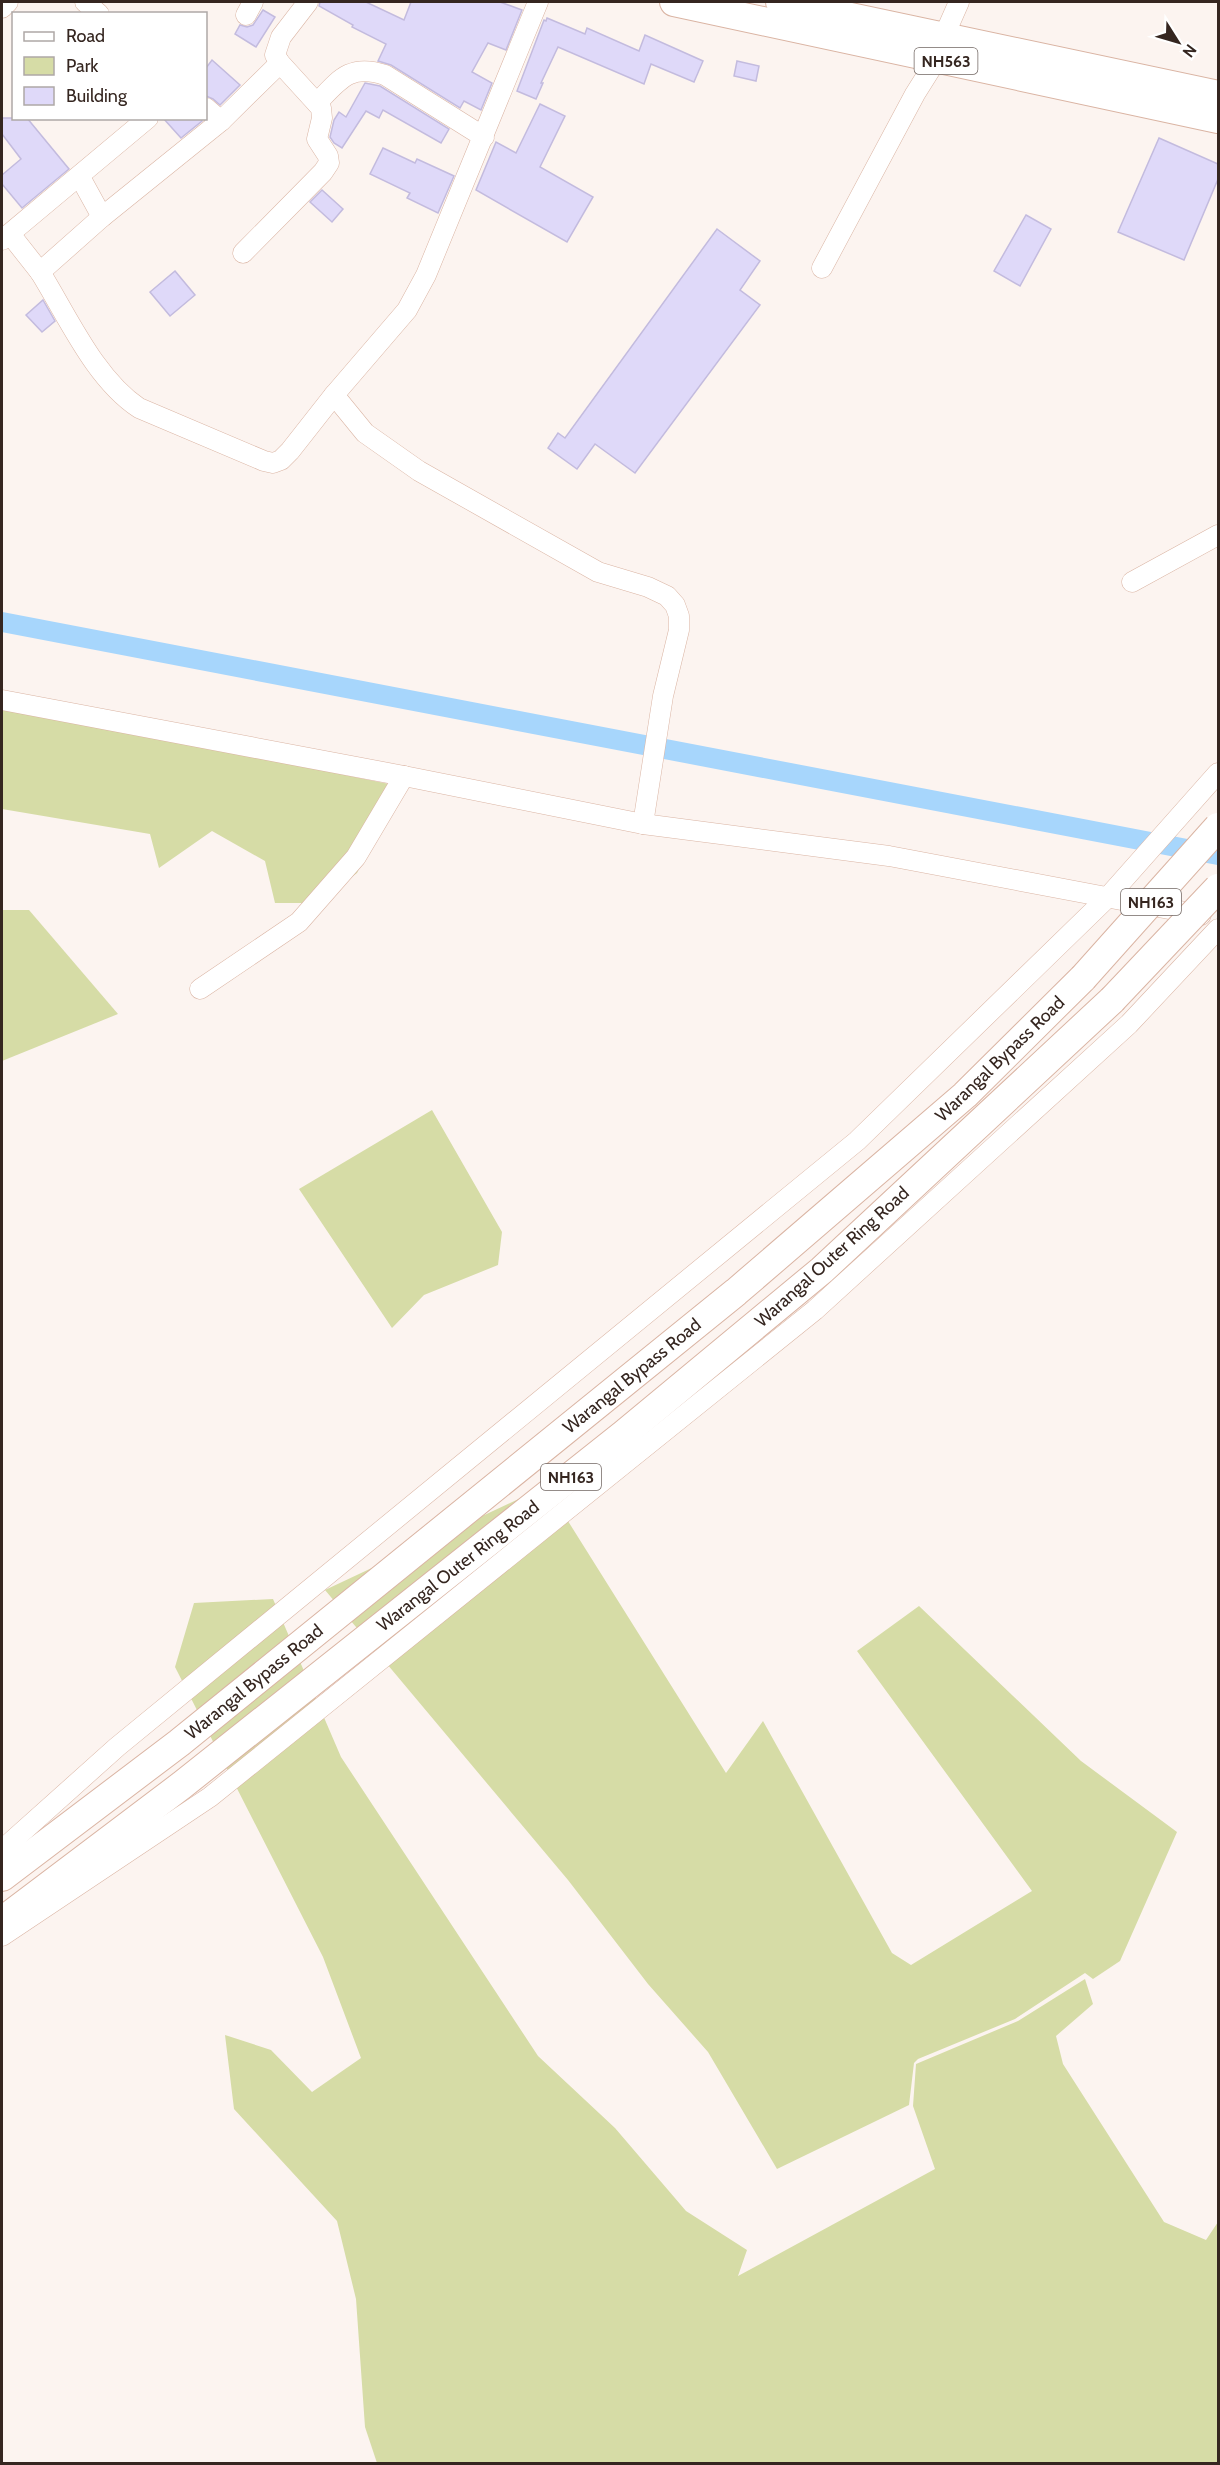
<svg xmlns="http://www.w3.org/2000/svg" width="1220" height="2465" font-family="Cabin,sans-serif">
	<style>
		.green { fill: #d6dca6 }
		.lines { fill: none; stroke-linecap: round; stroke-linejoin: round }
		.canal { stroke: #a7d6fc; stroke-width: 20 }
		.building { fill: #dfd9f9; stroke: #c3bbde; stroke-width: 1.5 }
		.minor-casing { stroke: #dab4a3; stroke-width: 21 }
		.highway-casing { stroke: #dab4a3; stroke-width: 30 }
		.minor { stroke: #fff; stroke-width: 20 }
		.highway { stroke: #fff; stroke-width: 28 }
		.highway-bridge-casing { stroke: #dab4a3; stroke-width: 30; stroke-linecap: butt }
		.highway-bridge { stroke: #fff; stroke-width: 28 }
		.labels { text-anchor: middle; stroke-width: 5; stroke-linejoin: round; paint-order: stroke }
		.shield { fill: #fff; stroke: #726763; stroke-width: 1.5 }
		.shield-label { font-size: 16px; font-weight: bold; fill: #352620 }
		.street-label { font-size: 18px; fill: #352620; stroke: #fff }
	</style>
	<rect width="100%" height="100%" fill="#fcf4f0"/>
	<g class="green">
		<path d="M2,705L394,785L388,810L357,873L318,903H275L265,861L212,831L159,868L150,834L2,809Z"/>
		<path d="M2,910H29L118,1014L2,1061Z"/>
		<path d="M432,1110L502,1232L498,1265L424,1295L392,1328L299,1189Z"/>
		<path d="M546,1486L726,1773L763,1721L892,1953L911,1965L1032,1891L857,1651L919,1606L1081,1761L1177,1832L1120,1961L1093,1979L1085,1973L1015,2019L918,2059L914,2063L909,2105L777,2169L708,2052L648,1984L568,1880L325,1590Z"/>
		<path d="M273,1599L341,1757L538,2056L615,2128L686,2211L747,2250L738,2276L935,2169L913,2106L916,2064L1018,2021L1085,1979L1093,2004L1056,2036L1063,2064L1164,2222L1206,2240L1218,2222V2463H377L365,2427L356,2299L337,2221L234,2109L225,2035L271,2050L312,2092L361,2058L323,1957L175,1667L194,1603Z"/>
	</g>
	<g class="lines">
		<path class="canal" d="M2,622L1218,855"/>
	</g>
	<g class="building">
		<path d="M320,2H366L404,20L411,2H500L522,10L506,50L488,43L472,72L492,83L481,110L464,101L460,108L391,65L378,61L386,44L352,27L353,25L319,6Z"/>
		<path d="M263,10L275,17L256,47L235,34L240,25L247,27L253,25Z"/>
		<path d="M547,18L585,34L587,28L639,51L645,35L703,61L694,82L651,64L644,84L558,47L541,83H543L536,99L517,91L544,20L546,21Z"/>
		<path d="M212,60L240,85L220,105L213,99L206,96V68Z"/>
		<path d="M737,61L759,66L756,81L734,76Z"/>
		<path d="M365,83L380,86L449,129L441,143L383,110L379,118L366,111L342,148L334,143L330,137L334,120L339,112L346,117Z"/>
		<path d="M540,104L565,116L540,167L593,197L567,242L476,190L496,142L516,153Z"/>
		<path d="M2,118H27L69,169L22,208L2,184V175L21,159L2,134Z"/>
		<path d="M163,118H200L202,121L181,138Z"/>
		<path d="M1159,138L1218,164V179L1184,260L1118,232Z"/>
		<path d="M383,148L415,163L417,159L454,176L438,213L407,198L410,193L370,174Z"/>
		<path d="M322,190L343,209L332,222L310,202Z"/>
		<path d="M1026,215L1051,229L1020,286L994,271Z"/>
		<path d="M717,229L760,261L740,290L760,305L635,473L595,444L577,469L548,448L558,433L565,438Z"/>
		<path d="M175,271L195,295L170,316L150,292Z"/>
		<path d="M43,300L55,321L42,332L26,315Z"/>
	</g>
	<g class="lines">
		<g class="minor-casing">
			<g id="minor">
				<path d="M85,2L99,14"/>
				<path d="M2,8L8,2"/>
				<path d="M246,15L253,2"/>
				<path d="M944,36L959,2"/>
				<path d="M317,103C339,80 350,63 385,75L484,137"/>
				<path d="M206,108L221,121L280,63"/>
				<path d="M80,177L102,217"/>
				<path d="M10,234L40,272L102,217L221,121"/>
				<path d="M2,240L148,118"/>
				<path d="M243,253L323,172L329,163L328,156L317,139L322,118L321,108L280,63L275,55L281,37L308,2"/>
				<path d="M822,268L915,94L937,59"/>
				<path d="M40,272C68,317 95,379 139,408L264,461L273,463L281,460L290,451L334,395L407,310L426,275L538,2"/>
				<path d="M334,395L365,433L419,471L598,572L648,587L667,596L675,605L679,616V630L663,696L643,824"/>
				<path d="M1132,582L1218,535"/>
				<path d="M2,700L404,776L643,824L889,856L1201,915"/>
				<path d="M200,989L299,922L356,857L404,776"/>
				<path d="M2,1850L117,1747L857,1141L1108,897L1218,773"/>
				<path d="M2,1936L210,1797L815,1310L1129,1024L1218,929"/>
			</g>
		</g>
		<g class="highway-casing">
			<g id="highway">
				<path d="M674,2L1218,119"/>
				<path d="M780,2L1218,95"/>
				<path d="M2,1877L179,1743L736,1292L965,1095L1083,978"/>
				<path d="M2,1921L182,1785L624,1434L822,1270L1112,1000"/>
			</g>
		</g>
		<use href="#minor" class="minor"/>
		<use href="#highway" class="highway"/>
		<g class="highway-bridge-casing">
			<g id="highway-bridge">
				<path d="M1083,978L1218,827"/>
				<path d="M1112,1000L1218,888"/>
			</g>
		</g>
		<use href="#highway-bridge" class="highway-bridge"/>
	</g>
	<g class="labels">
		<g class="shield">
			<rect x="914.5" y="48" width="63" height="26" rx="4.5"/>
			<rect x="1121" y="889" width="60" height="26" rx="4.5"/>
			<rect x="541" y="1464" width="60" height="26" rx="4.5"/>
		</g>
		<g class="shield-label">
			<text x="946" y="67">NH563</text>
			<text x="1151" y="908">NH163</text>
			<text x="571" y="1483">NH163</text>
		</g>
		<g class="street-label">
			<text transform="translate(1000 1059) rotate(-44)" y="6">Warangal Bypass Road</text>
			<text transform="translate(832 1257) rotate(-42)" y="6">Warangal Outer Ring Road</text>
			<text transform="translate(632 1376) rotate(-39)" y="6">Warangal Bypass Road</text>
			<text transform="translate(458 1566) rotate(-38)" y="6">Warangal Outer Ring Road</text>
			<text transform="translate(254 1682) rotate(-39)" y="6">Warangal Bypass Road</text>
		</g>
	</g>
	<rect width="1220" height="2465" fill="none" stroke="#352620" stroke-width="6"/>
	<rect x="12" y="12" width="195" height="108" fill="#ffffff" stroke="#aea8a6" stroke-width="1.5"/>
	<rect x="24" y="32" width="30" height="9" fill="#ffffff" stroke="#aea8a6" stroke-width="1.5"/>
	<text x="66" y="42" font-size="18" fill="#352620">Road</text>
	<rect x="24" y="57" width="30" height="18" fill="#d6dca6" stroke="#aea8a6" stroke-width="1.5"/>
	<text x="66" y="72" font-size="18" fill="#352620">Park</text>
	<rect x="24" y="87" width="30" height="18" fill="#dfd9f9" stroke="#aea8a6" stroke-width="1.5"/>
	<text x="66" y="102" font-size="18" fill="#352620">Building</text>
	<g transform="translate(1178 42) rotate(127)" stroke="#ffffff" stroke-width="4.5" paint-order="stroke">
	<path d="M0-4.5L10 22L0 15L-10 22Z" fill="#352620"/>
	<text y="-9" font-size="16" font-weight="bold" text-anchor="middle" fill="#352620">N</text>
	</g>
</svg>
